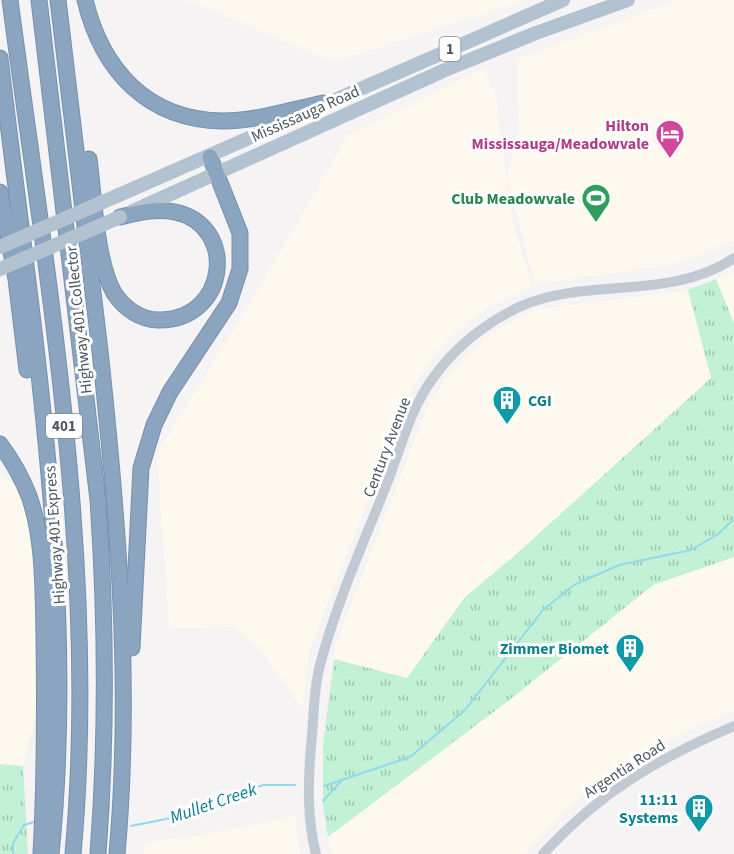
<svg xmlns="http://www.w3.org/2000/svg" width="734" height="854" font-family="'Source Sans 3',sans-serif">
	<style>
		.commercial { fill: #fdf9ef }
		.grass { fill: url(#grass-tufts) }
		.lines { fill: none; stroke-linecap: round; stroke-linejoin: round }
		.stream { stroke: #90daee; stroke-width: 2 }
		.highway-casing { stroke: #7690ad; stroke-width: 17 }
		.minor { stroke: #c1cad2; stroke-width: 10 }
		.major { stroke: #b3c2d1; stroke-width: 14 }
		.highway { stroke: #8ba5c1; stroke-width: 15 }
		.major-bridge { stroke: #b3c2d1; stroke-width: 14 }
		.labels { text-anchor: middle; stroke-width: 6; stroke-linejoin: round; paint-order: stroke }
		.shield { fill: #fff; stroke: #808990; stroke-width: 1.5 }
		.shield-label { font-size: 15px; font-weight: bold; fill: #4a5661 }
		.street-label { font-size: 16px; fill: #4a5661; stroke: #fff }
		.hotel-label { font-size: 16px; font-weight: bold; fill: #b23c85; stroke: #fff; text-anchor: end }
		.leisure-label { font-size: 16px; font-weight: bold; fill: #27864d; stroke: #fff; text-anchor: end }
		.culture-label { font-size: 16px; font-weight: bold; fill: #0d838f; stroke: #fff; text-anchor: end }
		.water-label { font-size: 18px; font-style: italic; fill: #0c7c9b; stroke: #fff }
	</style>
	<defs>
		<pattern id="grass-tufts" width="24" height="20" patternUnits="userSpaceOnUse" patternTransform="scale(1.5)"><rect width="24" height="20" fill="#c3f1d5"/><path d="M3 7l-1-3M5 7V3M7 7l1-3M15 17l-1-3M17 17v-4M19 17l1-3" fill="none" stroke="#a0c6b0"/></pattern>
	</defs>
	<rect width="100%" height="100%" fill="#f5f3f3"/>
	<g class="commercial">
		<path d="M188,0H527L333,62Z"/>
		<path d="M678,0H734V241L676,264L535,284L507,177L518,133L517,59Z"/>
		<path d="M484,69L496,97L510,211L532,287L484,310L468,321L448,339L421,373L407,400L317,630L309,653L302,709L263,652L235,627L169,628L157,453L259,289L348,135Z"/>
		<path d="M734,272V323L716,279Z"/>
		<path d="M688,290L711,378L515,556L465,597L407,678L334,659L335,646L428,406L443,382L462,360L482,340L518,317L540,309Z"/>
		<path d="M0,475L30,495L37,521L36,712L23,766L0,764Z"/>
		<path d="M734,557V710L661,743L609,774L566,809L524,854H333L328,837L512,698L653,585Z"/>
		<path d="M295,816L300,854H143L144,843L213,833Z"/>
	</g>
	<g class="grass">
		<path d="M716,279L734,323V557L653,585L512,698L328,837L323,806V745L334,659L407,678L465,597L514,556L711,378L688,290Z"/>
		<path d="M0,764L23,766L28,854H0Z"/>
	</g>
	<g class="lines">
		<g class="stream">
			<path d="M324,786L410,757L465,710L543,610L574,585L619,565L691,550L718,534L734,519"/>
			<path d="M323,801L341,781"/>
			<path d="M131,826L171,818L198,804L264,785H295"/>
			<path d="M13,854V843L24,825L37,821"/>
		</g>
		<g class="highway-casing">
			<g id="highway">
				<path d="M10,0C47,281 99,569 73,854"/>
				<path d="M39,0L98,500C106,618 107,736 98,854"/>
				<path d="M58,0C73,117 87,234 100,351C118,518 132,686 117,854"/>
				<path d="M85,0C102,70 147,120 223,121C255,121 291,110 323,103"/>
				<path d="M0,58C31,322 78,588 51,854"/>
				<path d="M89,159C94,196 96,261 114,293C124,308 140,320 159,320C229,320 238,225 175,212C156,208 138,213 120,217"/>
				<path d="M0,192L16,279L27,370"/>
				<path d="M0,444C12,460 22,478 29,496C44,538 43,591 44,636C45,709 45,781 41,854"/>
				<path d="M132,648L141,468L154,425L170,392L229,303L240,269V233L210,157"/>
			</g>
		</g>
		<g class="minor">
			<path d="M316,854C307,819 308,782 311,746C314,719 313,691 320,665C336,604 363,544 386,486C400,451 410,409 433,378C455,347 484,324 519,307C583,277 672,301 734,258"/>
			<path d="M543,854C599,793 658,758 734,726"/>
		</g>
		<g class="major">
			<path d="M119,195L563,0"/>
			<path d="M133,211L445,70L536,33L628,0"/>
		</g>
		<use href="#highway" class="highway"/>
		<g class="major-bridge">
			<path d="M0,247L119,195"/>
			<path d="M0,269L120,217"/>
		</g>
	</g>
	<defs>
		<g id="hotel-pin" transform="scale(1.5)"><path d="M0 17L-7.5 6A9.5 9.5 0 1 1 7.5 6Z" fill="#d1479c" stroke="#fff"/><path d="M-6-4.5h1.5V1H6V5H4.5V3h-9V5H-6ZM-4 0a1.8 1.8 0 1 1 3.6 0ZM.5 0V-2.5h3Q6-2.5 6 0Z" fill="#fff"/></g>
		<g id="stadium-pin" transform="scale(1.5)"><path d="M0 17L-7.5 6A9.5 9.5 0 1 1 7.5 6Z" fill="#2e9e5b" stroke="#fff"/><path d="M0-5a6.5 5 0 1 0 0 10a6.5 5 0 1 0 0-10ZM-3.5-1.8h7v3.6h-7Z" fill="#fff"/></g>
		<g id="building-pin" transform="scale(1.5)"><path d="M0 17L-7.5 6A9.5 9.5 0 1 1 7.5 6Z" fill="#0f9aa8" stroke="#fff"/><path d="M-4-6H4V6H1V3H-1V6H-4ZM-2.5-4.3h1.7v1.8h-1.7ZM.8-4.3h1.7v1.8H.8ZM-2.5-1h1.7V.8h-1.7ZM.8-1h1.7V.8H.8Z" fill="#fff"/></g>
	</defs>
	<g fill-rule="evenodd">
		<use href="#hotel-pin" x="670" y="134"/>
		<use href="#stadium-pin" x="596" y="198"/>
		<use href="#building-pin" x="507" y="400"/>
		<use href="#building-pin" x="630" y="648"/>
		<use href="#building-pin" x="699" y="808"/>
	</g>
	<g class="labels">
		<g class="shield">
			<rect x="439.5" y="37" width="21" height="24" rx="4.5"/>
			<rect x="46" y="414" width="36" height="24" rx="4.5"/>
		</g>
		<g class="shield-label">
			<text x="450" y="54">1</text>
			<text x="64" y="431">401</text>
		</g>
		<g class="street-label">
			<text transform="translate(305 113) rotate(-24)" y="6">Mississauga Road</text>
			<text transform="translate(78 320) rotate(-96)" y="6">Highway 401 Collector</text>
			<text transform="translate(386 447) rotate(-69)" y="6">Century Avenue</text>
			<text transform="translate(54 535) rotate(-94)" y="6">Highway 401 Express</text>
			<text transform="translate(624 768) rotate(-33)" y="6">Argentia Road</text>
		</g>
		<g class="hotel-label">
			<text x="649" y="131">Hilton<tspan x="649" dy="18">Mississauga/Meadowvale</tspan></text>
		</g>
		<g class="leisure-label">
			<text x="575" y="204">Club Meadowvale</text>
		</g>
		<g class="culture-label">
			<text x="528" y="406" text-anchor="start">CGI</text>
			<text x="609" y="654">Zimmer Biomet</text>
			<text x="678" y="805">11:11<tspan x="678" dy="18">Systems</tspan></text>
		</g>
		<g class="water-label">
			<text transform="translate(213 803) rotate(-19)" y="6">Mullet Creek</text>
		</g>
	</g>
</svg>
